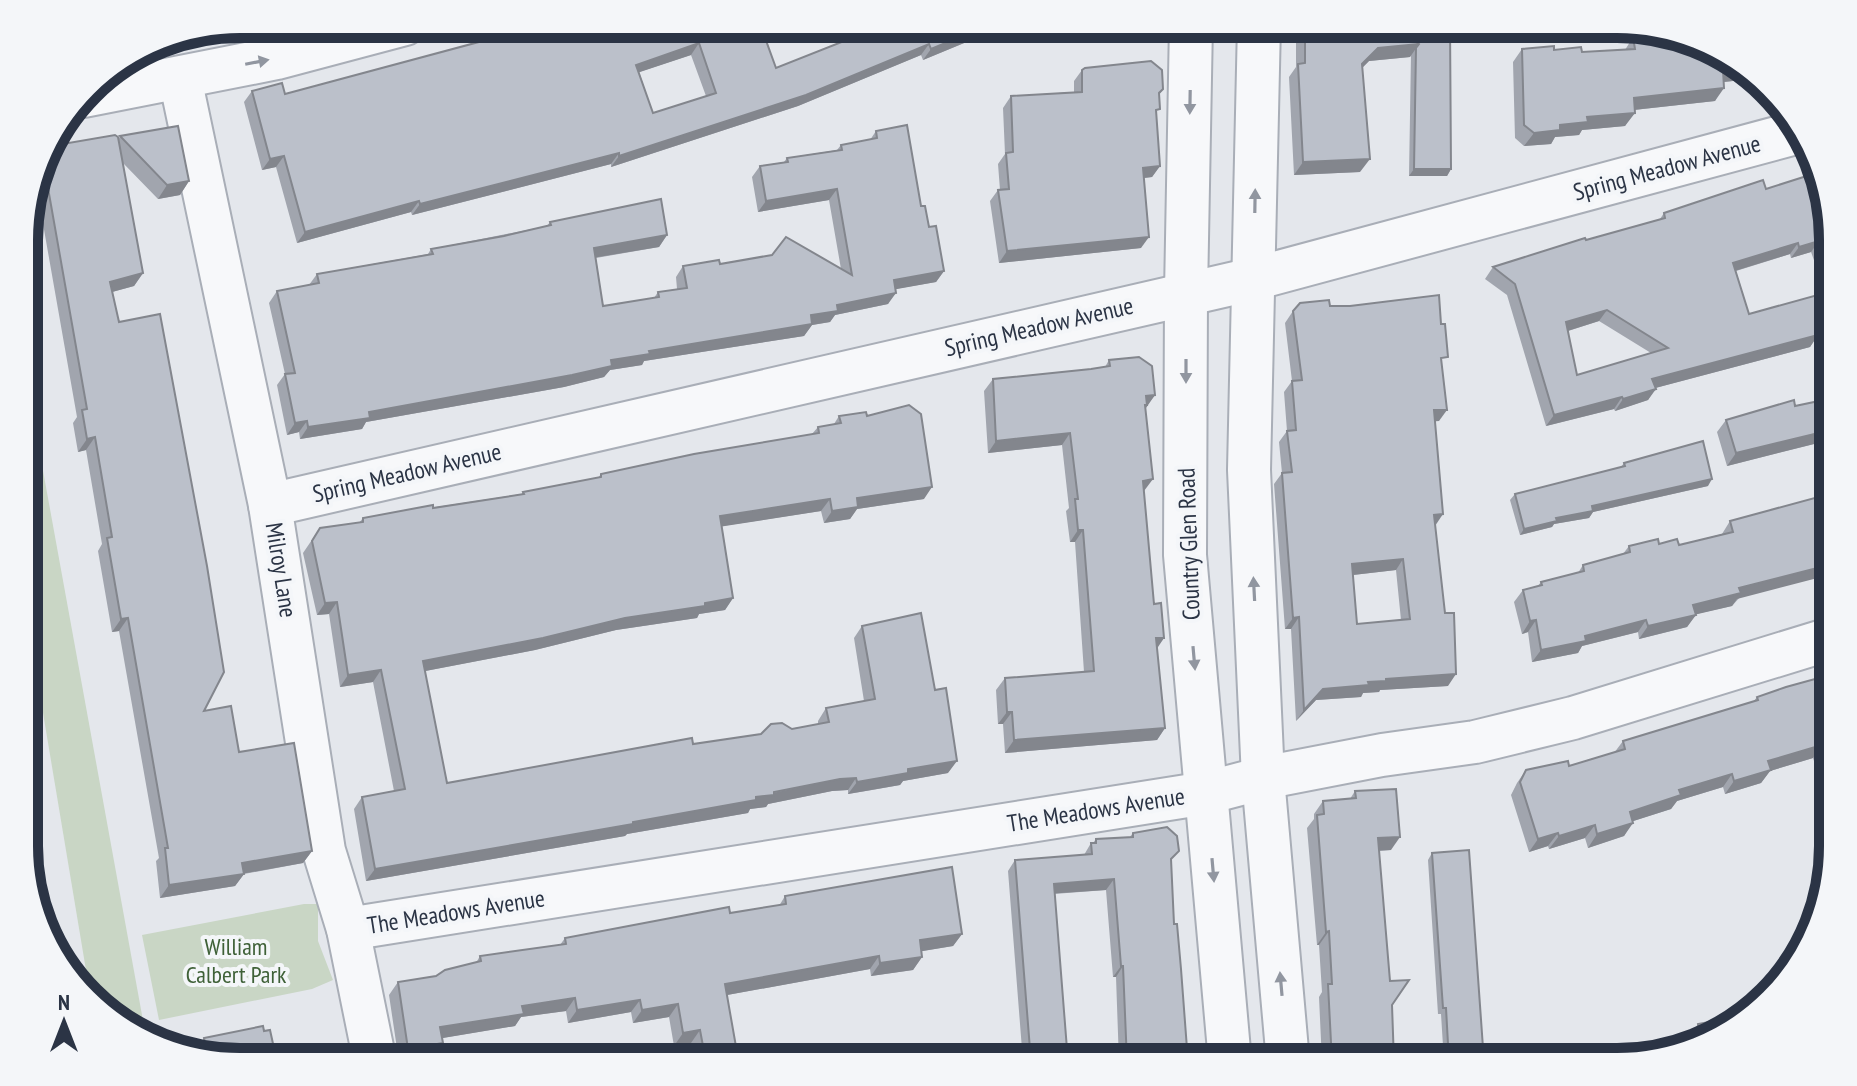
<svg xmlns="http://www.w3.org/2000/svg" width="1857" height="1086" font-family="'PT Sans Narrow',sans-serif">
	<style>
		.green { fill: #c9d6c5 }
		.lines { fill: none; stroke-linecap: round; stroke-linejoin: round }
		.minor-casing { stroke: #a9aeb7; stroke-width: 46 }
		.minor { stroke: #f7f8fa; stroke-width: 42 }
		.wall { fill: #a1a5ae; fill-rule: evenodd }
		.shaded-wall { fill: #83868d }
		.building { fill: #bbc0ca; stroke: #83868d; stroke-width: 2; fill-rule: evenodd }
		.oneway { fill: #9196a0 }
		.labels { text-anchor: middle; stroke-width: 8; stroke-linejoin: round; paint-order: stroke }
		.street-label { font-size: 24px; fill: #2b3445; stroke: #f4f6f9 }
		.park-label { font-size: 24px; fill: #3f6138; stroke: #f4f6f9 }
		.rim { fill: none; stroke: #2b3445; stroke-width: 10 }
	</style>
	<rect width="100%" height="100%" fill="#e4e7ec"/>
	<g class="green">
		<path d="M26,377L146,1037L132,1033L90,994L26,611Z"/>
		<path d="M304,904H318V941L333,980L312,989L159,1020L142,935Z"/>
	</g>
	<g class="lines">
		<g class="minor-casing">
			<g id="minor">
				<path d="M1191,24L1186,293L1185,555L1230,1062"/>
				<path d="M1259,24L1249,470L1263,778L1288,1062"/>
				<path d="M180,78L270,505L324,851L348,929L375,1062"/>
				<path d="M84,96L277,58L405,24"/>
				<path d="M270,505L1253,279L1803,131"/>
				<path d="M348,929L1206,793L1263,778L1382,755L1475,742L1573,718L1833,638"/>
			</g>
		</g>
		<use href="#minor" class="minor"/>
	</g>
	<g class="wall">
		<path d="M760,24L776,68L887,24H1037L1018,28L1015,33L983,42L981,36L923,60L921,55L798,106L611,167V164L412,215L411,212L297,243L276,167L262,170L244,102L252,91L285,94L560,29ZM691,55L706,96L653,113L639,72Z"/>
		<path d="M1297,24H1397L1412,37V24H1450L1451,169L1447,176H1409L1411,54L1410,57L1369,61L1362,68L1360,172L1294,175L1289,77L1296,67V26Z"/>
		<path d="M1633,37L1725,53L1751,79L1724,82L1715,101L1634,110L1625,126L1582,130L1579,135L1555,137L1551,144L1524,146L1515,138L1513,62L1522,49L1582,52L1625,50Z"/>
		<path d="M1082,70L1163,89L1159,95L1156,115L1160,166L1152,177L1144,178L1141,248L999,263L990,201L998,190H1000L998,164L1005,154L1003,108L1011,96L1074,92V81Z"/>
		<path d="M876,131L921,206L944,271L936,282L895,289L888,304L835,315L830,322L812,325L804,336L644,361L642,365L610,370L604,377L564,387L366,422L362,429L300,439L299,432L287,435L277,385L285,374L269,303L277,291L309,285L317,274L428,254L431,249L547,226L550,222L667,235L659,247L596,258L603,306L654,298L658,292L677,289L676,277L683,266L720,264L841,269L829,200L758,212L752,177L760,166L784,162L787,158L837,150L841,145L870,140Z"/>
		<path d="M120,136L189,181L180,195L158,199L123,163L143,273L134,286L112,292L204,711L239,752L312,851L303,863L244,874L235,886L160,898L156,861L159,858L119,631L112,632L98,551L102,544L86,450L78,452L73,423L77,417L36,184L40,178L38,171L45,147L119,138Z"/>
		<path d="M1766,189L1832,225L1833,337L1814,341L1810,347L1655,388L1648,400L1615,411L1614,409L1546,426L1507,295L1485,279L1493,267L1660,219L1664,213ZM1811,252L1826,293L1749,314L1736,271L1790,254L1791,258ZM1599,321L1651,353L1577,375L1568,331Z"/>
		<path d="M1330,306L1442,365L1439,421H1435V526L1448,686L1380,690L1379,692L1363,693L1361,697L1316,700L1296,721L1291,629H1285L1274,484L1282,473L1279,442L1287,431L1284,392L1292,381L1285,323L1293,311ZM1396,570L1401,620L1357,624L1353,575Z"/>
		<path d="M1109,360L1155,395L1145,408L1144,491L1154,604L1164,638L1157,647L1165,728L1157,740L1005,753L1003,724H998L996,690L1005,678L1084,672L1075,542H1070L1066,511L1069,508L1062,445L988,453L984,391L993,379L1091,369L1105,367Z"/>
		<path d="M1833,398V493L1823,451L1821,452L1818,443L1727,466L1717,432L1726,420Z"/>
		<path d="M839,416H867L924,499L857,509L850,519L824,523L821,511L722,526L733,598L725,610L699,614L697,618L616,630L535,650L425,671L447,783L693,744L761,734L818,724V721L826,708L864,701L854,638L862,626L948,773L903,781L900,785L872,790L848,794V790L832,791L768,804L766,807L750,809L748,813L627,834L625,836L366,881L354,809L362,797L394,791L373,682L340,687L329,614L317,615L303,553L320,528L359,523L363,518L522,494L523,492L598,478L601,474L812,434L818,427L834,424Z"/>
		<path d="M1624,463L1708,486L1593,512L1589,518L1554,524L1552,527L1520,535L1510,500L1515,494L1621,467Z"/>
		<path d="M1833,493L1732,606L1696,614L1687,627L1639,639L1638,632L1582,646L1578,653L1532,662L1528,632L1522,634L1514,602L1523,590L1538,586L1541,582L1578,573L1583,565L1623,554L1629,546L1659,544L1679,545L1722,534L1730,521Z"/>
		<path d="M1786,687L1833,758L1815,764L1813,758L1770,771L1761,783L1725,794L1723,787L1677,801L1671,809L1633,821L1624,836L1588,848L1585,838L1549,849L1548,846L1529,852L1511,795L1517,783L1526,770L1569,766L1614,753L1623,741L1754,701L1757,697Z"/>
		<path d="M1355,791L1391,850L1379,851L1392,1005L1394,1062H1322L1319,997L1322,992L1319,945H1317L1307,828L1314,819V814L1323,801L1350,799Z"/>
		<path d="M1133,833L1171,862L1174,924L1188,1062H1119L1116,977H1113L1106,890L1054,894L1068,1062H1023L1008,871L1015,860L1084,855L1091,843H1093L1096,839L1129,838Z"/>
		<path d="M1432,853L1484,1062H1444L1441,1014H1438L1428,860Z"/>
		<path d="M785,896L962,934L953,946L922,951V957L913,970L871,976L870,969L727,995L735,1062H694L691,1043L674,1046L669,1017L633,1023L631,1012L568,1023L566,1011L521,1017L515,1026L442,1038L434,1056L399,1062L389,995L398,982L436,976L476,963L480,956L560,945L565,938L779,906Z"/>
		<path d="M1698,1024L1725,1033L1596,1057L1600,1051L1642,1048L1690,1039L1689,1037Z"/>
		<path d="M264,1031L240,1062L196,1050L204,1038Z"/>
	</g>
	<g class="shaded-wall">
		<path d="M1015,24H1037L1018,28L1015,33L983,42L991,31Z"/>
		<path d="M989,25L981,36L923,60L931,49Z"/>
		<path d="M699,43L691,55L628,76L636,65Z"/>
		<path d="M929,44L921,55L798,106L611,167L619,156Z"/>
		<path d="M1419,44L1410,57L1369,61L1353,77L1362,64L1378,48Z"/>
		<path d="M1740,68L1751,79L1714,83L1723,70Z"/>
		<path d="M1724,88L1715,101L1624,111L1634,98Z"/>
		<path d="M1635,113L1625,126L1582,130L1579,135L1555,137L1551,144L1524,146L1534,133L1560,125L1587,117Z"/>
		<path d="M619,153L611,164L412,215L420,204Z"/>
		<path d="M284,156L276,167L262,170L270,159Z"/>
		<path d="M1370,159L1360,172L1294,175L1303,162Z"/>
		<path d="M1160,166L1152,177L1135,179L1143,168Z"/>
		<path d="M1414,169H1451L1447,176H1409Z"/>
		<path d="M189,181L180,195L158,199L167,185Z"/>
		<path d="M837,189L829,200L758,212L766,201Z"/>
		<path d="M419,201L411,212L297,243L305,232Z"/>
		<path d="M667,235L659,247L586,259L594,248Z"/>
		<path d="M1149,237L1141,248L999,263L1007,251Z"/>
		<path d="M1819,241L1811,252L1791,258L1799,247Z"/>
		<path d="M1798,243L1790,254L1725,274L1733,263Z"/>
		<path d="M944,271L936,282L886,291L894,280Z"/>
		<path d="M143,273L134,286L101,295L110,282Z"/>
		<path d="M896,293L888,304L835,315L830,322L812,325L804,336L644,361L642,365L610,370L604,377L564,387L366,422L362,429L300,439L308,427L369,412L811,315L837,305Z"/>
		<path d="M1607,310L1599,321L1558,334L1566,322Z"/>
		<path d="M1832,328L1833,337L1814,341L1810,347L1644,391L1652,379Z"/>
		<path d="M1656,389L1648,400L1615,411L1623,399Z"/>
		<path d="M1155,395L1139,418L1146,396Z"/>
		<path d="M1622,397L1614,409L1546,426L1554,415Z"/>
		<path d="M1434,410H1447L1439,421L1427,422Z"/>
		<path d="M307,421L299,432L287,435L295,423Z"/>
		<path d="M1827,431L1818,443L1727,466L1736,453Z"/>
		<path d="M1070,433L1062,445L988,453L996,441Z"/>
		<path d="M95,437L86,450L78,452L87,439Z"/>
		<path d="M1831,439L1823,451L1821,452L1829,440Z"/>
		<path d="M1153,479L1144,491L1143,481Z"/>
		<path d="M1712,479L1708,486L1593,512L1589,518L1554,524L1552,527L1520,535L1524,529L1592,506Z"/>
		<path d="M932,487L924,499L857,509L850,519L824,523L832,511L857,498Z"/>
		<path d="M830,499L821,511L712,528L720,516Z"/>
		<path d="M1443,514L1435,526L1434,515Z"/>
		<path d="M1078,530H1083L1075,542H1070Z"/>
		<path d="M1403,559L1396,570L1344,576L1352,564Z"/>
		<path d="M1833,564V574L1737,599L1732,606L1685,617L1693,605L1739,588Z"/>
		<path d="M733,598L725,610L699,614L697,618L616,630L535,650L415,673L423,661L625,618Z"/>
		<path d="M337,602L329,614L317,615L325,603Z"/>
		<path d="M1696,615L1687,627L1639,639L1648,626Z"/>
		<path d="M1299,617L1291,629H1285L1293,618Z"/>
		<path d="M128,618L119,631L112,632L121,619Z"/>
		<path d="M1536,620L1528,632L1522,634L1530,621Z"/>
		<path d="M1646,620L1638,632L1582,646L1578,653L1532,662L1541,650L1585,636Z"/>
		<path d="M1156,638H1164L1156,650Z"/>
		<path d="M381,670L373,682L340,687L348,675Z"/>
		<path d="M1456,674L1448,686L1380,690L1379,692L1363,693L1361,697L1316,700L1296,721L1304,710L1323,689L1386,679Z"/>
		<path d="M1007,712H1012L1003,724H998Z"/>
		<path d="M1165,728L1157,740L1005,753L1014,740Z"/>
		<path d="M1822,745L1813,758L1770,771L1761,783L1725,794L1734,781L1768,761Z"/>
		<path d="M1833,748V758L1815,764L1824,751Z"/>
		<path d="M957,761L948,773L903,781L900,785L848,794L857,782L908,769Z"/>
		<path d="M1732,774L1723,787L1677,801L1671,809L1621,825L1630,812L1679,790Z"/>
		<path d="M856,778L848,790L832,791L768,804L766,807L750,809L748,813L627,834L625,836L366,881L375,869L633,822L840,779Z"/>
		<path d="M1633,823L1624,836L1588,848L1597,834Z"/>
		<path d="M1595,825L1585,838L1549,849L1559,836Z"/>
		<path d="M1558,833L1548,846L1529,852L1538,839Z"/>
		<path d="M1400,837L1391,850L1369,851L1378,838Z"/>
		<path d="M312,851L303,863L241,874H244L235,886L160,898L169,885L242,863Z"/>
		<path d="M1114,879L1106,890L1046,894L1054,884Z"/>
		<path d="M1329,931L1319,945H1317L1326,932Z"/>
		<path d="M962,934L953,946L911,953L920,940Z"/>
		<path d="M879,956L870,969L716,997L725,984Z"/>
		<path d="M922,957L913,970L871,976L880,963Z"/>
		<path d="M1121,966H1123L1116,977H1113Z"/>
		<path d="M575,998L566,1011L521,1017L515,1026L431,1040L440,1027L522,1006Z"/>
		<path d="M640,1000L631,1012L568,1023L577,1010Z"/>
		<path d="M678,1004L669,1017L633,1023L642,1010Z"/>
		<path d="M700,1030L691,1043L674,1046L683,1033Z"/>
		<path d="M443,1043L434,1056L399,1062L408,1049Z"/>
		<path d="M738,1058L735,1062H718Z"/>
	</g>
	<g class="building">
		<path d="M546,24H558L560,29L574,24H760L776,68L887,24H1015L991,31L989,25L931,49L929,44L806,95L619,156V153L420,204L419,201L305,232L284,156L270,159L252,91L282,83L285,94ZM699,43L716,93L653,113L636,65Z"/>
		<path d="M1305,24H1397L1419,44L1378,48L1362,64L1370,159L1303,162L1298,64L1305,63Z"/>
		<path d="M1416,24H1450L1451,169H1414L1416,48L1419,44L1416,41Z"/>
		<path d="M1657,35L1725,53L1740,68L1723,70L1724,88L1634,98L1635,113L1587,117L1588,122L1560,125V130L1534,133L1524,125L1522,49L1554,46V50L1581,47L1582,52L1635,49L1633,37Z"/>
		<path d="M1151,61L1162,70L1163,89L1159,93L1160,109L1156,110L1160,166L1143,168L1149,237L1007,251L998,190L1009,189L1006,153L1013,152L1011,96L1082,92V70L1085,68Z"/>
		<path d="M907,125L921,206H925L929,227L936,226L944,271L894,280L896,293L837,305L838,311L811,315L812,324L649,351L650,354L611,360L612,366L572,375L369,412L370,418L308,427L307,421L295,423L285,374L295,373L277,291L319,283L317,274L433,254L431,249L504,236L551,225L550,222L661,199L667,235L594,248L603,306L659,297L658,292L687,288L683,266L719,260L720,264L772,255L786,237L852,275L837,189L766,201L760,166L788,162L787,158L842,150L841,145L877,138L876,131Z"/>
		<path d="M178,126L189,181L167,185L120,136Z"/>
		<path d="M115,135L118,137L143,273L110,282L119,322L160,314L207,566L224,672L204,711L231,706L239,752L294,743L312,851L242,863L244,874L169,885L165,848H168L128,618L121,619L107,538L112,537L95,437L87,439L82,410L87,409L45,171L50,170L45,147Z"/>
		<path d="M1816,173L1832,225V278L1819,241L1799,247L1798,243L1733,263L1749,314L1832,291V328L1817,331L1818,335L1652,379L1656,389L1623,399L1622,397L1554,415L1515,284L1493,267L1585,238L1586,240L1665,218L1664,213L1763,180L1766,189ZM1607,310L1668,348L1577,375L1566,322Z"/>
		<path d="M1439,295L1441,324H1445L1448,357L1441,358L1447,410H1434L1443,514L1434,515L1445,613H1454L1456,674L1386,679V681L1368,682L1369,685L1323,689L1304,710L1299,617L1293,618L1282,473L1292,472L1287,431L1296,430L1292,381L1302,380L1293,311L1300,303L1329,300L1330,306H1350ZM1403,559L1410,619L1357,624L1352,564Z"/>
		<path d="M1139,357L1152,366L1155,395L1146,396L1147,405H1145L1153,479L1143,481L1154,604L1161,603L1164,638H1156L1165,728L1014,740L1012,712H1007L1005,678L1094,671L1083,530H1078L1075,499H1078L1070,433L996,441L993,379L1091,369L1110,366L1109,360Z"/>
		<path d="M1833,398V444L1831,439L1829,440L1827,431L1736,453L1726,420L1794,400L1795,406Z"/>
		<path d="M909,405L921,414L932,487L857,498L858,507L832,511L830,499L720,516L733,598L705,603V606L625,618L543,638L423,661L447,783L692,738L693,744L761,734L771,724L782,723L792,729L829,722L826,708L875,699L862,626L921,613L935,690L946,688L957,761L908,769V773L880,778L857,782L856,778L840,779L774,792V795L756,797V800L633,822V824L375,869L362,797L405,789L381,670L348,675L337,602L325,603L312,541L320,528L363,522V518L433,505V508L524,494L523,492L601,477V474L694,454L819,433L818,427L841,423L839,416L866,412L867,416Z"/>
		<path d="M1703,441L1712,479L1592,506L1593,511L1556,518L1557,521L1524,529L1515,494L1625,466L1624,463Z"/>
		<path d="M1833,493V564L1739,588L1741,593L1693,605L1696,615L1648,626L1646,620L1585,636L1586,641L1541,650L1536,620L1530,621L1523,590L1542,585L1541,582L1584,571L1583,565L1630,552L1629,546L1658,539L1659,544L1677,539L1679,545L1733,532L1730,521Z"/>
		<path d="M1833,674V748L1824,751L1822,745L1768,761L1771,770L1734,781L1732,774L1679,790L1681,795L1630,812L1633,823L1597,834L1595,825L1559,836L1558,833L1538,839L1520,782L1526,770L1568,761L1569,766L1625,749L1623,741L1758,700L1757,697L1786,687Z"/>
		<path d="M1396,789L1400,837L1378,838L1390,981L1409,980L1392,1005L1394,1062H1332L1328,984H1332L1329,931L1326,932L1317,815L1324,814L1323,801L1356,798L1355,791Z"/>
		<path d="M1167,827L1177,836L1179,851L1171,859L1174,924H1177L1181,969L1188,1062H1127L1123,966H1121L1114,879L1054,884L1068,1062H1031L1015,860L1092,854L1091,843H1096V839L1133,837V833Z"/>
		<path d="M1469,850L1484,1062H1449L1446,1008H1443L1432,853Z"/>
		<path d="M952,867L962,934L920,940L922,957L880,963L879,956L725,984L738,1058L718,1062H706L700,1030L683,1033L678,1004L642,1010L640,1000L577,1010L575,998L522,1006L524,1014L440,1027L443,1043L408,1049L398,982L436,976L445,970L481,961L480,956L566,944L565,938L729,907L730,913L786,904L785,896Z"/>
		<path d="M1732,1018L1734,1024L1725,1033L1631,1062H1569L1601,1056L1600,1051L1641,1044L1642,1048L1700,1037L1698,1024Z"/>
		<path d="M263,1026L264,1031L270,1030L277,1062H240L207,1053L204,1038Z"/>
	</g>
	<defs><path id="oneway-solid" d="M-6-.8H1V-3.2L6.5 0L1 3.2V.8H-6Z" transform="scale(2)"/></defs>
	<g class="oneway">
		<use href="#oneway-solid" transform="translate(257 62) rotate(-11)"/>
		<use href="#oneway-solid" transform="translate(1190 102) rotate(91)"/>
		<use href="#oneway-solid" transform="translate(1255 201) rotate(-89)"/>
		<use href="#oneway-solid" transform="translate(1186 371) rotate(90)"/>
		<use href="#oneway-solid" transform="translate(1254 589) rotate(-93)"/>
		<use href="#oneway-solid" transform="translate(1194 658) rotate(85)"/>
		<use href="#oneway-solid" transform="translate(1213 870) rotate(85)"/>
		<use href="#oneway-solid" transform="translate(1281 984) rotate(-95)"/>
	</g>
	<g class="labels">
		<g class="street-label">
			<text transform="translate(1667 168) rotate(-15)" y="8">Spring Meadow Avenue</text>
			<text transform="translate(1039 327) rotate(-13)" y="8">Spring Meadow Avenue</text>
			<text transform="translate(407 473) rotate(-13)" y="8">Spring Meadow Avenue</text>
			<text transform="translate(1189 544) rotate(-92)" y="8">Country Glen Road</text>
			<text transform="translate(281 570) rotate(81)" y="8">Milroy Lane</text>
			<text transform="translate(1096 810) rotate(-9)" y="8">The Meadows Avenue</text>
			<text transform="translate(456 912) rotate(-9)" y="8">The Meadows Avenue</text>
		</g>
		<g class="park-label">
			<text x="236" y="955">William<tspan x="236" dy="28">Calbert Park</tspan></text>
		</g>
	</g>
	<path d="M0 0H1857V1086H0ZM240 38H1617A202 202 0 0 1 1819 240V846A202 202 0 0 1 1617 1048H240A202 202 0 0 1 38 846V240A202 202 0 0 1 240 38Z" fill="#f4f6f9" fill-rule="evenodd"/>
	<path class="rim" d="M240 38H1617A202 202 0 0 1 1819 240V846A202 202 0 0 1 1617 1048H240A202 202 0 0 1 38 846V240A202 202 0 0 1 240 38Z"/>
	<g transform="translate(64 1022)" stroke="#f4f6f9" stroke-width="6" paint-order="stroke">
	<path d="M0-6L14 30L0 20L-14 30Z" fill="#2b3445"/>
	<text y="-12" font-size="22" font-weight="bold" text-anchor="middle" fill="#2b3445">N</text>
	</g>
</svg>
